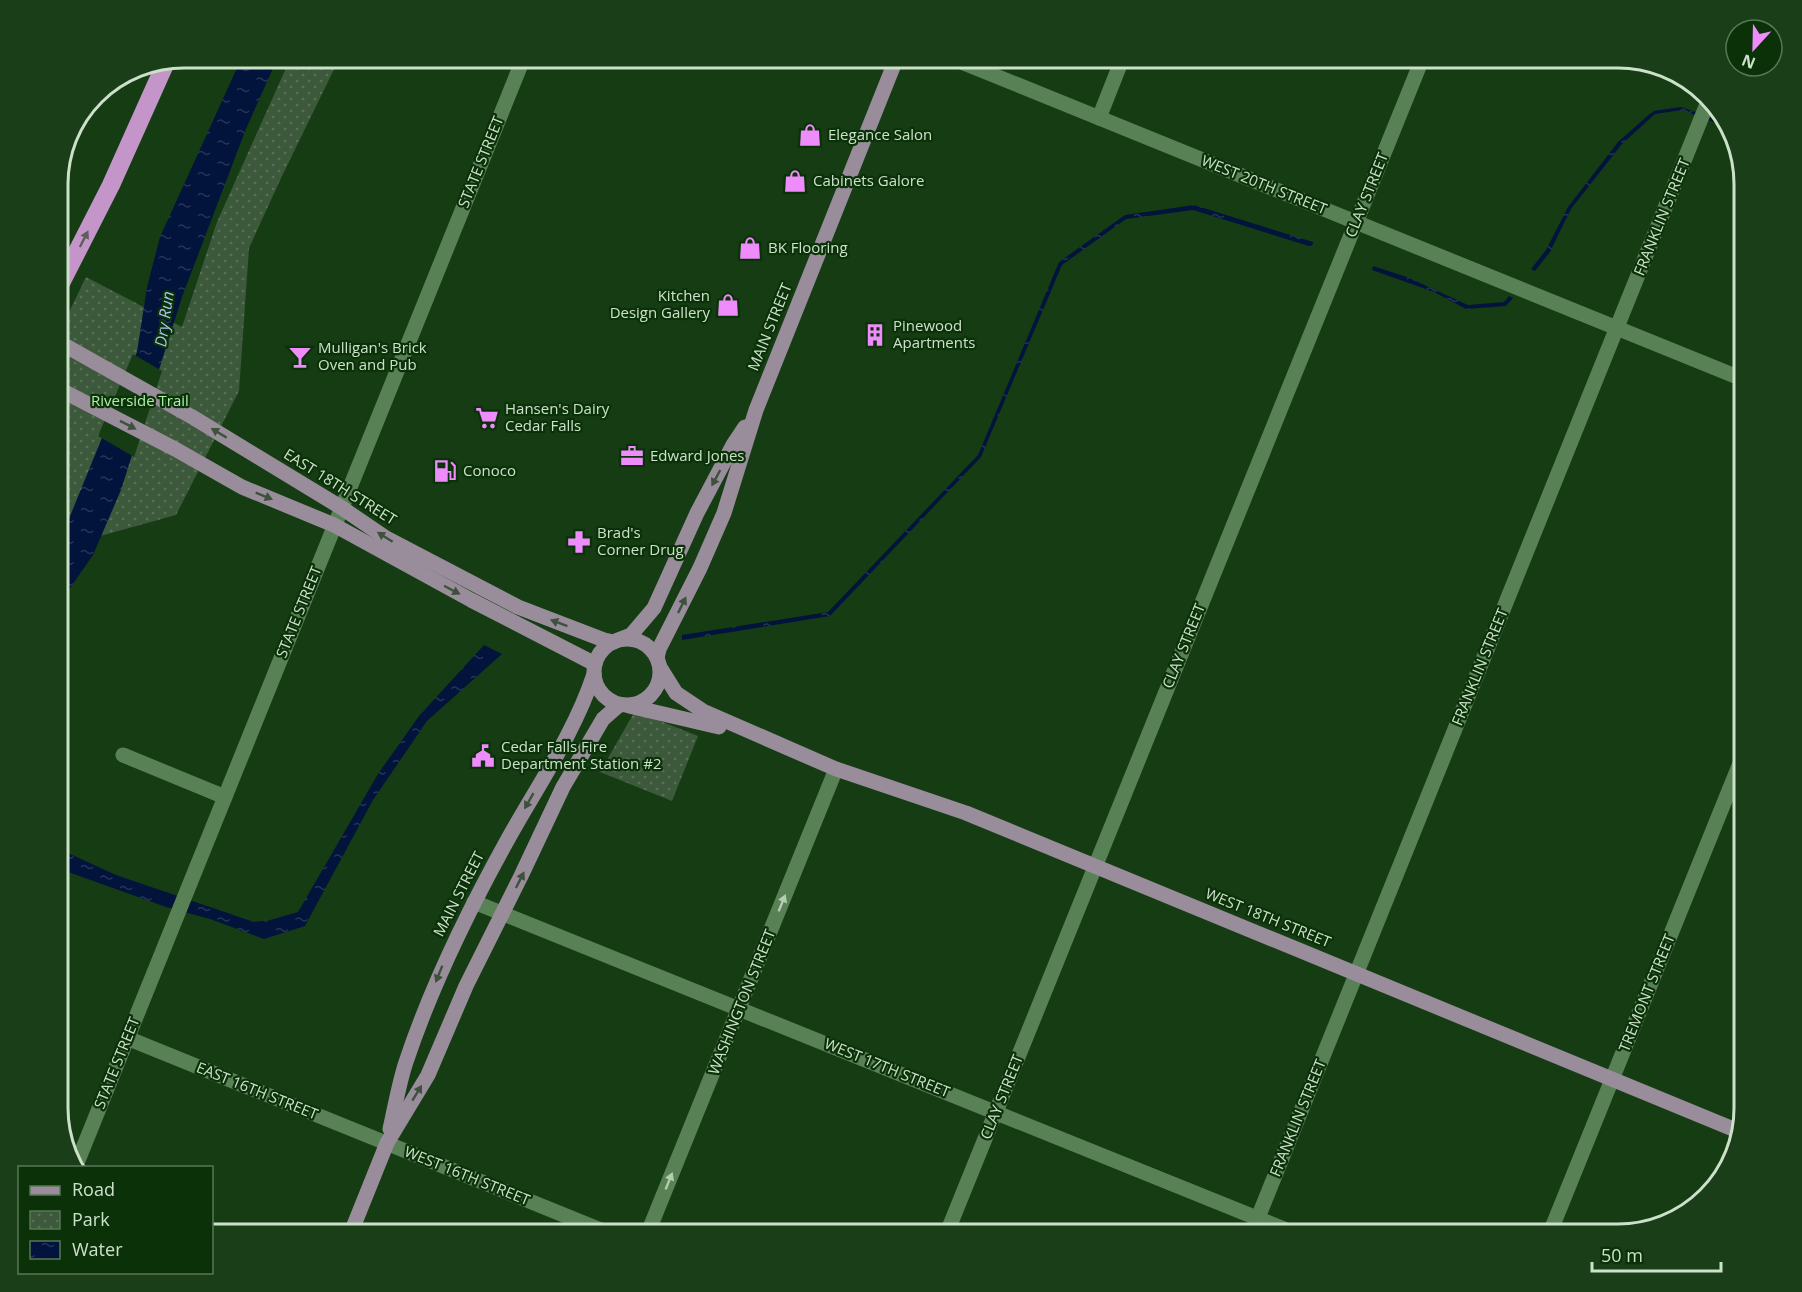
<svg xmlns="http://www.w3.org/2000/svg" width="1802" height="1292" font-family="'Open Sans',sans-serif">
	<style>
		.park { fill: url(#park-dots) }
		.water { fill: url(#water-ripples) }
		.pier { fill: #163c14 }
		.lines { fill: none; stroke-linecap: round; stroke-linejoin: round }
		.minor { stroke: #598156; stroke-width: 15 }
		.major { stroke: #998d9b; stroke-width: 15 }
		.highway { stroke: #c495c9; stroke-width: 18 }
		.oneway { fill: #5e5e5f }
		.oneway2 { fill: #3d513c }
		.oneway3 { fill: #b5ceb3 }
		.labels { text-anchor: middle; stroke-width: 4.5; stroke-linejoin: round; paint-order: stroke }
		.poi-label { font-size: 15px; fill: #cce1ca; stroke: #0b3109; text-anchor: start }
		.street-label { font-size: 15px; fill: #cce1ca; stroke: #0b3109 }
		.park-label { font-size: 15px; fill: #aeefa9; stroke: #0b3109 }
		.water-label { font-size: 16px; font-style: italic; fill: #aec6f2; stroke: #0b3109 }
		.rim { fill: none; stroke: #cce1ca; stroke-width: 3 }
	</style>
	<defs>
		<pattern id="park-dots" width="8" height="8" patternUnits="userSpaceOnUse" patternTransform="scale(1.5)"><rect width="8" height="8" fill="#3d593b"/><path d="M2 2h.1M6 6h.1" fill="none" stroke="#587156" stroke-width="1.8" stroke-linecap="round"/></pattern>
		<pattern id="water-ripples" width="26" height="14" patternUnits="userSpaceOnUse" patternTransform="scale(1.5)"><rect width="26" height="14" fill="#02133c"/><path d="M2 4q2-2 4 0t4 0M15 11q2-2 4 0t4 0" fill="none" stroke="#263557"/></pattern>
	</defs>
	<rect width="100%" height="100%" fill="#163c14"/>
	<g class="park">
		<path d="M291,57H340L282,176L249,248L239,391L176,515L57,548V337L86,277L182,327L217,222Z"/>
		<path d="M635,711L698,736L672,801L600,772Z"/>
	</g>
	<g class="water">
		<path d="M242,57H278L246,129L182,297L121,490L93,555L57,607V548L137,352L147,287L160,237Z"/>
		<path d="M1681,107L1730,124L1732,129L1682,110L1655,114L1622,144L1571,209L1550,252L1535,271L1531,269L1546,250L1568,207L1618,142L1653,111Z"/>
		<path d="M1194,205L1313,242L1312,247L1193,210L1126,219L1062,265L981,457L830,616L682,640V635L828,612L978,455L1059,262L1125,215Z"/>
		<path d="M1373,266L1407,277L1468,305L1504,302L1509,296L1513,298L1506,306L1466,309L1434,292L1372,270Z"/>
		<path d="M484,645L502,654L427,721L373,800L305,926L264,939L210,919L166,907L57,868V848L116,875L254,922L270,920L298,912L378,774L419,716Z"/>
	</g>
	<path class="pier" d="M133,354L162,371L134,457L98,436Z"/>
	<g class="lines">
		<g class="minor">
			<path d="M949,57L1745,380"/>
			<path d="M1676,76L1697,85"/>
			<path d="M1099,118L1123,57"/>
			<path d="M123,755L225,797"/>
			<path d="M474,902L1299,1235"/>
			<path d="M127,1038L613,1235"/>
			<path d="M75,1168L524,57"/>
			<path d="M647,1235L836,769"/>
			<path d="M946,1235L1423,57"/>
			<path d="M1251,1235L1709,99"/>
			<path d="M1549,1235L1745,751"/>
		</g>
		<g class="major">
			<path d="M57,341L194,418L342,508L386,538L518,607L604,640L614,642"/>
			<path d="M57,388L175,449L242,487L334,525L471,600L595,664"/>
			<circle cx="627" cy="672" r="33"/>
			<path d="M618,640L631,635L654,608L697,513L733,445L745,427"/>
			<path d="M657,658L659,649L700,568L724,513L756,410L897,57"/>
			<path d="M661,669L676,693L703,711L836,769L966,813L1738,1131"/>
			<path d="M629,706L719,727"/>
			<path d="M390,1129C395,1107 399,1083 406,1062C432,984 468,911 508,839C538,785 574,734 594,674"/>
			<path d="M350,1235L387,1143L428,1075L466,986L521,876L563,787L603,719L619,705"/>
		</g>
		<path class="highway" d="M57,291L111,185L167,60"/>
	</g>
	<defs><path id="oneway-solid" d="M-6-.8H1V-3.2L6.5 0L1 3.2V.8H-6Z" transform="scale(1.5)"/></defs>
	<use class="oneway" href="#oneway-solid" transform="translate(84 239) rotate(-63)"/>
	<g class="oneway2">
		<use href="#oneway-solid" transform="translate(128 425) rotate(27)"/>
		<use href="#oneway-solid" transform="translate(219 433) rotate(-149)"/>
		<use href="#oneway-solid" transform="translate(716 478) rotate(118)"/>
		<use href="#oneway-solid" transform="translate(264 496) rotate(22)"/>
		<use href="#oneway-solid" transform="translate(385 537) rotate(-148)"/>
		<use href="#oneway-solid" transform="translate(452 590) rotate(28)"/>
		<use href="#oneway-solid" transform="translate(682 605) rotate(-64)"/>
		<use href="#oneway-solid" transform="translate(559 623) rotate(-159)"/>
		<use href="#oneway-solid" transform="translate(529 801) rotate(120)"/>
		<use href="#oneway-solid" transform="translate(520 880) rotate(-63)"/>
		<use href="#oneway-solid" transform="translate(439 974) rotate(112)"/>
		<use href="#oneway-solid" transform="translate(417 1093) rotate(-59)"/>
	</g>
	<g class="oneway3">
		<use href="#oneway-solid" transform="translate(782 903) rotate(-68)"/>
		<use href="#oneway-solid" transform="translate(669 1181) rotate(-68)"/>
	</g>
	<defs>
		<g id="shop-bare" transform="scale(1.8)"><path d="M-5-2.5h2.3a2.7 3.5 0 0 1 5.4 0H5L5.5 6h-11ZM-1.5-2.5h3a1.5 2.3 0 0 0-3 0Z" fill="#ed8cfa" stroke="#0b3109" stroke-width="2.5" paint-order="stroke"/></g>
		<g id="building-bare" transform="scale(1.8)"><path d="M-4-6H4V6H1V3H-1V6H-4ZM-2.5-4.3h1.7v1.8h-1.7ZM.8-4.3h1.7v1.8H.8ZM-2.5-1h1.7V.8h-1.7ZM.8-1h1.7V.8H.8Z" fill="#ed8cfa" stroke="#0b3109" stroke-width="2.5" paint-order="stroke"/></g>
		<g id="bar-bare" transform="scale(1.8)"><path d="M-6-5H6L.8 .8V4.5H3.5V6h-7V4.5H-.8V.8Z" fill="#ed8cfa" stroke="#0b3109" stroke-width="2.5" paint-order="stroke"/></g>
		<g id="supermarket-bare" transform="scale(1.8)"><path d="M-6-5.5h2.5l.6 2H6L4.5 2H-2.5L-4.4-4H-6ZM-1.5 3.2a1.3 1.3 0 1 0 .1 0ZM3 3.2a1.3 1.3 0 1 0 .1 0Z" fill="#ed8cfa" stroke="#0b3109" stroke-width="2.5" paint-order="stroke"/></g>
		<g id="office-bare" transform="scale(1.8)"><path d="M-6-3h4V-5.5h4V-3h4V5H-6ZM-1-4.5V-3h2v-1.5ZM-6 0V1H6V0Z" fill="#ed8cfa" stroke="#0b3109" stroke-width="2.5" paint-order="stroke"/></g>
		<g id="fuel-bare" transform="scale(1.8)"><path d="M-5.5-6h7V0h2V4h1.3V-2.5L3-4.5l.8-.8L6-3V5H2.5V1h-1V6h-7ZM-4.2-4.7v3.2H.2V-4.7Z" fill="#ed8cfa" stroke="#0b3109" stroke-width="2.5" paint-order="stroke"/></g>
		<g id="pharmacy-bare" transform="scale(1.8)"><path d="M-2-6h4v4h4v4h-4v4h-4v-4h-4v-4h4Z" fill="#ed8cfa" stroke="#0b3109" stroke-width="2.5" paint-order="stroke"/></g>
		<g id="civic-bare" transform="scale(1.8)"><path d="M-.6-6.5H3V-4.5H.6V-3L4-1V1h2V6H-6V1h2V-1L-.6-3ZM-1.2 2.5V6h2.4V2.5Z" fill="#ed8cfa" stroke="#0b3109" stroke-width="2.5" paint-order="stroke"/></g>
	</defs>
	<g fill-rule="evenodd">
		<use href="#shop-bare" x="810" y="135"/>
		<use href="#shop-bare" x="795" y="181"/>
		<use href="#shop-bare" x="750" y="248"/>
		<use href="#shop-bare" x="728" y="305"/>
		<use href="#building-bare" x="875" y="335"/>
		<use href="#bar-bare" x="300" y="357"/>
		<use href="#supermarket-bare" x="487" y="418"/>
		<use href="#office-bare" x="632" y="456"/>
		<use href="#fuel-bare" x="445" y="471"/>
		<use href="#pharmacy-bare" x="579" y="542"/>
		<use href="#civic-bare" x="483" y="756"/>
	</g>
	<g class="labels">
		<g class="poi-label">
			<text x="828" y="140">Elegance Salon</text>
			<text x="813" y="186">Cabinets Galore</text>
			<text x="768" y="253">BK Flooring</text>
			<text x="710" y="301" text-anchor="end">Kitchen<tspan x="710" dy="17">Design Gallery</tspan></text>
			<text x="893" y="331">Pinewood<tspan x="893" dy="17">Apartments</tspan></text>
			<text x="318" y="353">Mulligan's Brick<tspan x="318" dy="17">Oven and Pub</tspan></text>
			<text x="505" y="414">Hansen's Dairy<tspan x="505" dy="17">Cedar Falls</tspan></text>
			<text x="650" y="461">Edward Jones</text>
			<text x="463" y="476">Conoco</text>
			<text x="597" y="538">Brad's<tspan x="597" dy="17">Corner Drug</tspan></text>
			<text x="501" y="752">Cedar Falls Fire<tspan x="501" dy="17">Department Station #2</tspan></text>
		</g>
		<g class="street-label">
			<text transform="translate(481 162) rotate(-68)" y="5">STATE STREET</text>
			<text transform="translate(1264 185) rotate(22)" y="5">WEST 20TH STREET</text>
			<text transform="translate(1367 195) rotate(-68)" y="5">CLAY STREET</text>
			<text transform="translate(1662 217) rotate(-68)" y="5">FRANKLIN STREET</text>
			<text transform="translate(770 327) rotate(-68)" y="5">MAIN STREET</text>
			<text transform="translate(340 487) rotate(32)" y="5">EAST 18TH STREET</text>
			<text transform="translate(299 612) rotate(-68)" y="5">STATE STREET</text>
			<text transform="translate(1184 646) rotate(-68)" y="5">CLAY STREET</text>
			<text transform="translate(1480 667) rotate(-68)" y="5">FRANKLIN STREET</text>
			<text transform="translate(459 894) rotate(-63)" y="5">MAIN STREET</text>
			<text transform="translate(1268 918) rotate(22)" y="5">WEST 18TH STREET</text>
			<text transform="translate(1647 993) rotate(-68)" y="5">TREMONT STREET</text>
			<text transform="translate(742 1002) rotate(-68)" y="5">WASHINGTON STREET</text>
			<text transform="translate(117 1063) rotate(-68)" y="5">STATE STREET</text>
			<text transform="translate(887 1068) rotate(22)" y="5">WEST 17TH STREET</text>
			<text transform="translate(257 1091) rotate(22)" y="5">EAST 16TH STREET</text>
			<text transform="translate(1002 1097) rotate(-68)" y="5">CLAY STREET</text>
			<text transform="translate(1298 1118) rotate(-68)" y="5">FRANKLIN STREET</text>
			<text transform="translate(467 1176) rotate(22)" y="5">WEST 16TH STREET</text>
		</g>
		<g class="park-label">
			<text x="140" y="406">Riverside Trail</text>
		</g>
		<g class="water-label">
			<text transform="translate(164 319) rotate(-82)" y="6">Dry Run</text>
		</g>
	</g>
	<path d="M0 0H1802V1292H0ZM184 68H1618A116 116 0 0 1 1734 184V1108A116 116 0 0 1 1618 1224H184A116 116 0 0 1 68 1108V184A116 116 0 0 1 184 68Z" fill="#1a3f18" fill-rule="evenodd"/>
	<path class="rim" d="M184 68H1618A116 116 0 0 1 1734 184V1108A116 116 0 0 1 1618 1224H184A116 116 0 0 1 68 1108V184A116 116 0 0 1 184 68Z"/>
	<rect x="18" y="1166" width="195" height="108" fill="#0b3109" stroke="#587756" stroke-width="1.5"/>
	<rect x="30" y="1186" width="30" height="9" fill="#998d9b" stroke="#587756" stroke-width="1.5"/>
	<text x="72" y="1196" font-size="18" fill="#cce1ca">Road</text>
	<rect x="30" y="1211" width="30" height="18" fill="url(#park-dots)" stroke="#587756" stroke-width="1.5"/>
	<text x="72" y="1226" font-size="18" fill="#cce1ca">Park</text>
	<rect x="30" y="1241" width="30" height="18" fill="url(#water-ripples)" stroke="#587756" stroke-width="1.5"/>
	<text x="72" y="1256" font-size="18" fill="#cce1ca">Water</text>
	<g transform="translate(1754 48) rotate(202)"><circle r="28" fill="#0b3109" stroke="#587756" stroke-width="1.5"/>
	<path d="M0-4.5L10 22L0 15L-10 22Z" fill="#ed8cfa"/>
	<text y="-9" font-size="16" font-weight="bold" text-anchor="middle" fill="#cce1ca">N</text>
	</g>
	<path d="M1592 1262v9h129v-9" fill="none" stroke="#cce1ca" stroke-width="3"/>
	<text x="1601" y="1262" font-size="18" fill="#cce1ca" stroke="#0b3109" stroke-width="4.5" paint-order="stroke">50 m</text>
</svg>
